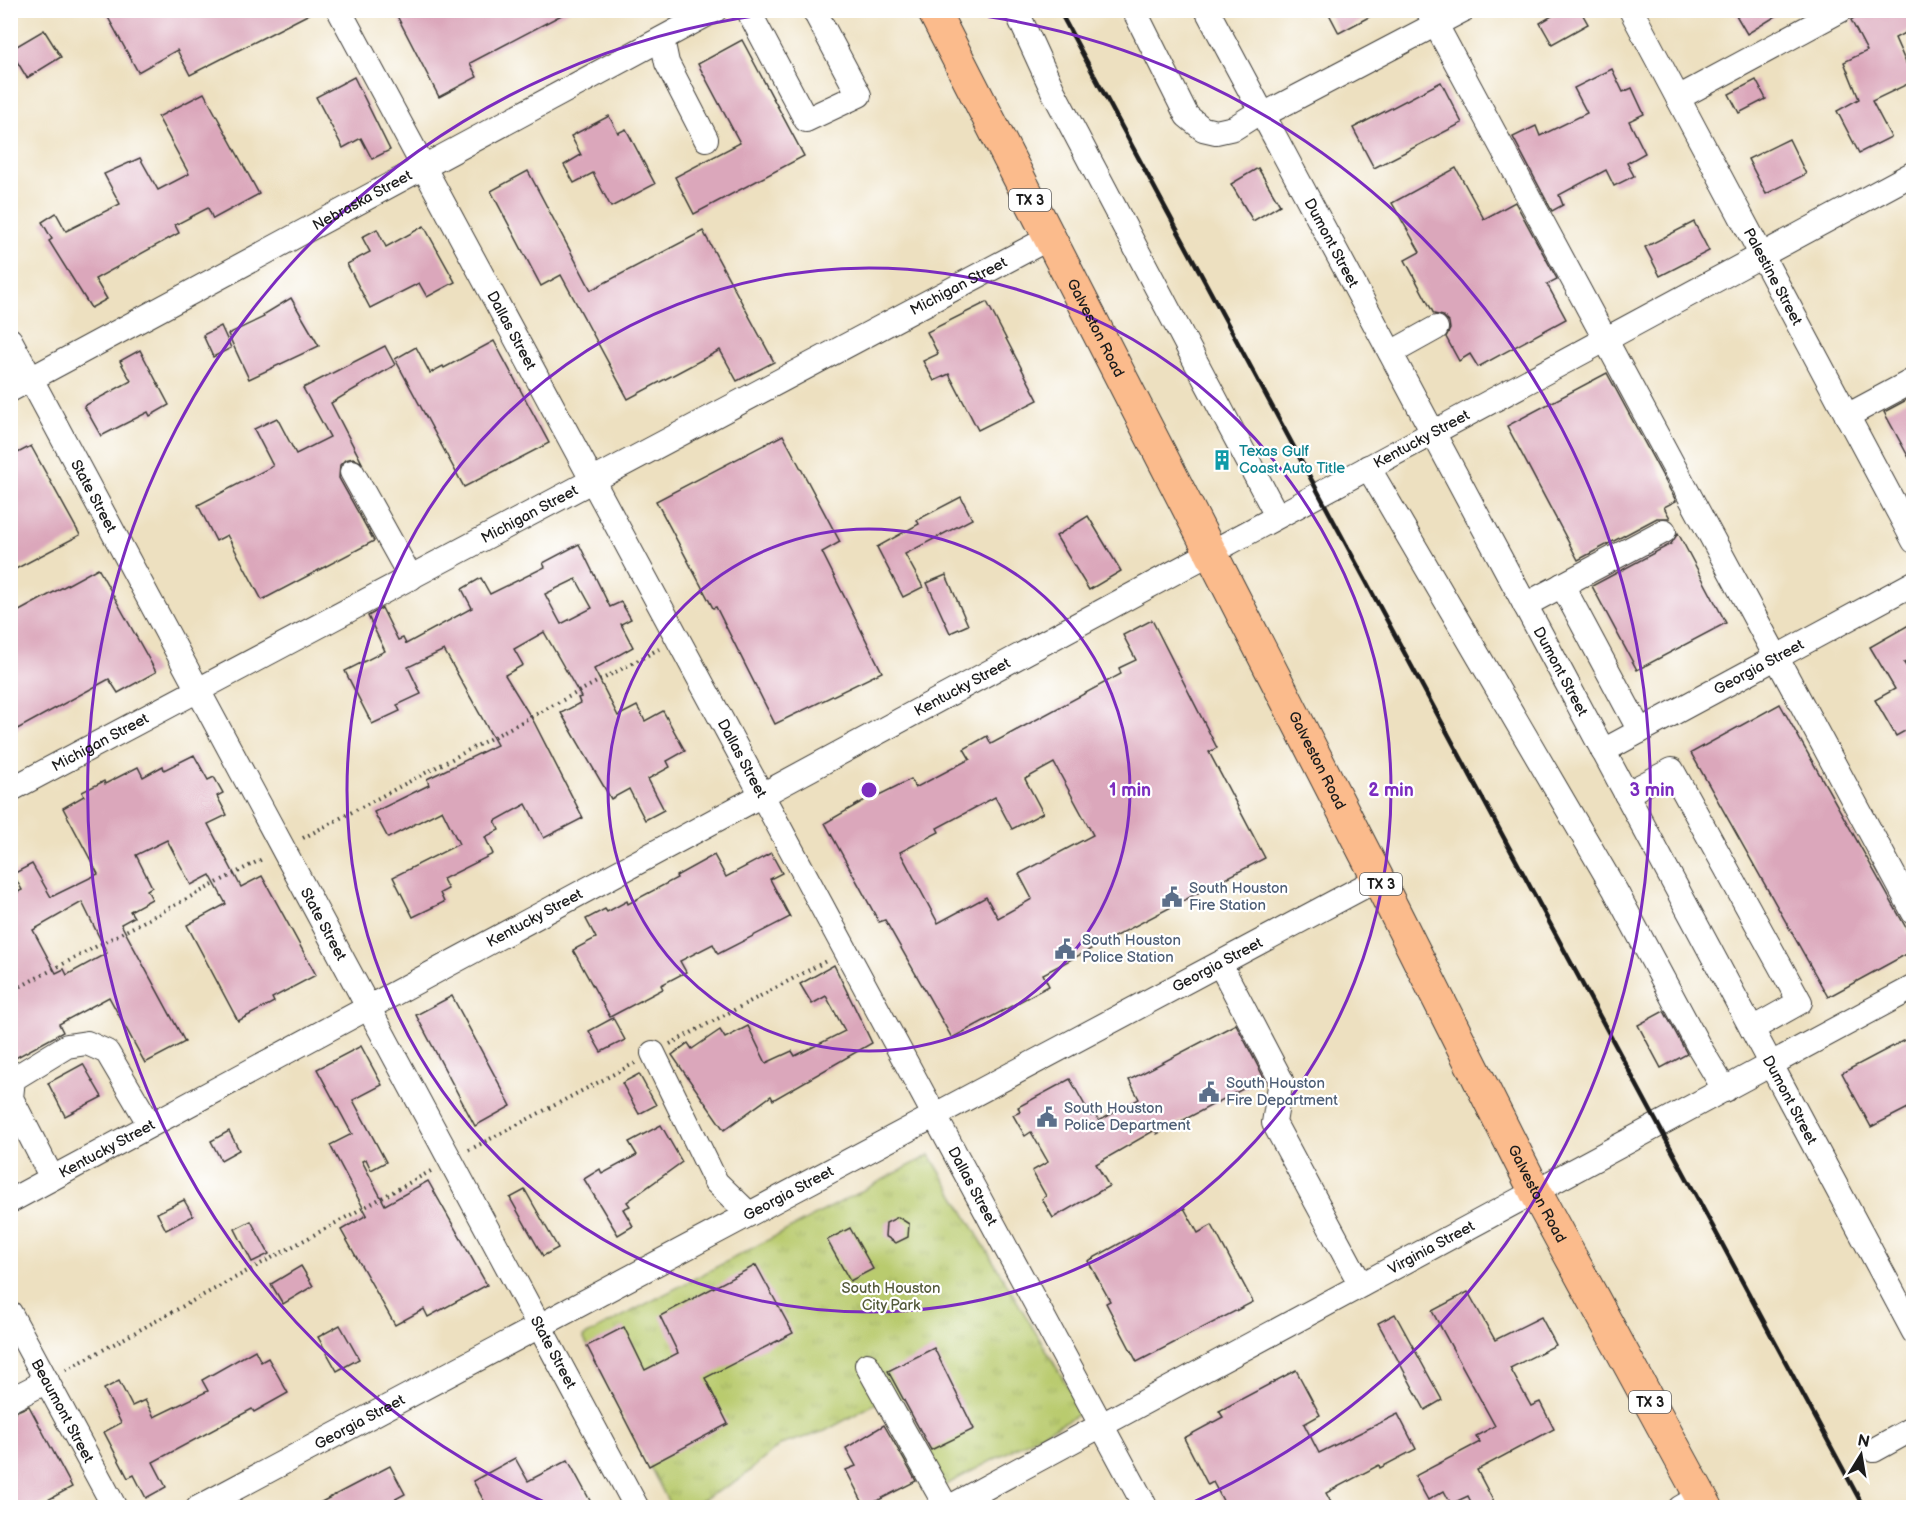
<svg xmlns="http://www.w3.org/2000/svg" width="1924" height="1518" font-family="'Balsamiq Sans',sans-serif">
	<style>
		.park { fill: url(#park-tufts); stroke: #6a7445; stroke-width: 1.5 }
		.building { fill: #dba7bb; fill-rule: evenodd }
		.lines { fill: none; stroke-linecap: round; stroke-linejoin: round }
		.minor-casing { stroke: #3b3935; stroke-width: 26 }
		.major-casing { stroke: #3b3935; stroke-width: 34 }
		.path { stroke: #3b3935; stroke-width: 4; stroke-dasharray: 1.5 4.5; stroke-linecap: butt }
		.minor { stroke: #fff; stroke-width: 24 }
		.major { stroke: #fbbb8c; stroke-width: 32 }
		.rail { stroke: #1c1c1c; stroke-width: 4.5 }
		.ring { fill: none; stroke: #7b2cbf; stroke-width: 3 }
		.labels { text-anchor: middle; stroke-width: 4.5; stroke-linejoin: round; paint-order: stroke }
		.shield { fill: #fff; stroke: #606060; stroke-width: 1.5 }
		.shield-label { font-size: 14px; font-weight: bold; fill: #1c1c1c }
		.street-label { font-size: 15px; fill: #1c1c1c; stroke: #fff }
		.culture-label { font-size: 15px; fill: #0d838f; stroke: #fff; text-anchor: start }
		.service-label { font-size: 15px; fill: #4e5e75; stroke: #fff; text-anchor: start }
		.park-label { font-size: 15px; fill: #535939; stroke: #fff }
		.centre { fill: #7b2cbf; stroke: #fff; stroke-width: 3 }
		.ring-label { font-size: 18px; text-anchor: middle; font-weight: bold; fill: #7b2cbf; stroke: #fff; stroke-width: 4.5; stroke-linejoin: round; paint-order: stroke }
	</style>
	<defs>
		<pattern id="park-tufts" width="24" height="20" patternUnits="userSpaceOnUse" patternTransform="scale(1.5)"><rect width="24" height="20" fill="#b9cb6e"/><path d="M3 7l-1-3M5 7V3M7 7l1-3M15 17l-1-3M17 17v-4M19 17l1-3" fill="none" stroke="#9eae5f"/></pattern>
	</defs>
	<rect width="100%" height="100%" fill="#fff"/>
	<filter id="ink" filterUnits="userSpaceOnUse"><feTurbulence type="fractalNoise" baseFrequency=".0167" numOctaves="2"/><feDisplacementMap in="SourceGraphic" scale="12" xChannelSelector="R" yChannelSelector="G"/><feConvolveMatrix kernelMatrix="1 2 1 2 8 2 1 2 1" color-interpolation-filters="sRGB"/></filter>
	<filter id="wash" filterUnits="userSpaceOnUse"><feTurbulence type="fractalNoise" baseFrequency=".008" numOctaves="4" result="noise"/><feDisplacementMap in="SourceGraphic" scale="24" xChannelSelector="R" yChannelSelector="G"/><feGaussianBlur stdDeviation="1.35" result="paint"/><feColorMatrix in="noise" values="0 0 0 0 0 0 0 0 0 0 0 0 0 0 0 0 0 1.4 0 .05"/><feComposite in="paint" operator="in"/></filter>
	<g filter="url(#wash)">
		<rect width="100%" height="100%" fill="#ede0c0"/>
		<path class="park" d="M930,1155L1083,1412L927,1495L878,1402L825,1431L780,1445L739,1480L689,1507H671L583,1337Z"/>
		<g id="blocks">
			<g class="building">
				<path d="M104,10H317L190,75L177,50L138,72Z"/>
				<path d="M394,10H571L470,63L477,77L439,97Z"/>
				<path d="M1327,10H1382L1339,33Z"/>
				<path d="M1562,10H1580L1588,24L1552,44L1540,23Z"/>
				<path d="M1733,10H1786L1747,34Z"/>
				<path d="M1866,10H1914V28L1895,38L1914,81L1872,101L1891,137L1859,153L1837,111L1859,99L1844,62L1867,51L1851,20Z"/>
				<path d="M44,30L61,57L27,78L10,50Z"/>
				<path d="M742,40L804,156L694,214L675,177L740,143L698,64Z"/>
				<path d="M1612,69L1623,92L1632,88L1644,114L1629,121L1645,153L1627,163L1634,176L1614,186L1606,170L1559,195L1563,205L1552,211L1513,137L1536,126L1540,136L1587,113L1574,88Z"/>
				<path d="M354,77L390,150L372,159L361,138L343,148L316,97Z"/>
				<path d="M1756,80L1766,99L1739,113L1729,94Z"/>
				<path d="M1441,82L1462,123L1374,168L1353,128Z"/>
				<path d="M204,93L259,194L213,219L208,208L175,225L179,233L95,279L107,299L91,308L49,241L52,239L42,222L56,213L66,231L120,204L104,174L140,158L158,190L189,174L158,117Z"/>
				<path d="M609,116L618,133L626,129L655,184L611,207L593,173L574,183L564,165L581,155L571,136Z"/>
				<path d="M1789,139L1806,174L1766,194L1748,159Z"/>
				<path d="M1258,168L1280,205L1253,221L1231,184Z"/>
				<path d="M1456,168L1484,219L1515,202L1557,279L1547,284L1566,319L1478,367L1470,354L1459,361L1446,337L1450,329L1449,322L1443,316L1434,314L1405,260L1420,252L1392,203Z"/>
				<path d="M528,171L591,290L703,231L774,362L737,381L720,350L628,399L561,275L541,286L491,191Z"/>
				<path d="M1694,222L1709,251L1660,276L1645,247Z"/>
				<path d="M424,226L455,282L427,297L419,283L370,308L347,264L370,252L362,237L377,229L386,247Z"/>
				<path d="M291,298L319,346L249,379L228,334L264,317L263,315Z"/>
				<path d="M987,302L1038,400L978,430L949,374L934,381L923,361L938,354L927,332Z"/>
				<path d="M221,326L231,348L213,357L203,335Z"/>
				<path d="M494,341L549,443L464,487L395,359L416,347L430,373L443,366L444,368Z"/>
				<path d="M385,346L395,365L331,403L362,463L353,458L345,460L340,465L339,478L374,541L262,600L227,535L216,541L198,505L273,466L254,429L277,418L296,454L330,437L303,388Z"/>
				<path d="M140,350L169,405L150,416L148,412L101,436L84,406L131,381L120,361Z"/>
				<path d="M1607,373L1676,501L1664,507L1670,518H1657L1578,560L1507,426Z"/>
				<path d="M1914,396V467L1884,412Z"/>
				<path d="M783,435L840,542L822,552L882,672L775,724L716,607L713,608L656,501Z"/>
				<path d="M31,446L80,535L10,572V457Z"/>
				<path d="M961,497L972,519L905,554L923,587L903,597L877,547L919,524L917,520Z"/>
				<path d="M1088,516L1121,571L1089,590L1056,536Z"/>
				<path d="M1678,533L1726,623L1637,670L1592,586L1671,544Z"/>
				<path d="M579,544L610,607L621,602L631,619L621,624L633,647L594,669L618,716L637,706L645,721L663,711L685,751L667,761L670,767L648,779L664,810L645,820L629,789L611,799L561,713L580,703L578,698L581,697L544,632L514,649L523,665L505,675L534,722L583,818L544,838L526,804L495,821L499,830L485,837L493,854L443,879L448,889L440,893L444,902L413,917L393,877L459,844L442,810L388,838L374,812L429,785L427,779L497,745L444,650L408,667L421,694L397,705L400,711L372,724L345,671L385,651L368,616L382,608L398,640L403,638L406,644L472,608L462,589L481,578L490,594L545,567L543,563ZM576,579L592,608L561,624L545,594Z"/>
				<path d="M98,568L156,672L118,693L109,679L10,733V616Z"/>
				<path d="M946,575L968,625L950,633L927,583Z"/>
				<path d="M1152,620L1217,748L1209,752L1265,858L1043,974L1049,986L952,1038L885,920L879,922L825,823L870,797L871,799L911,779L915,788L970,759L964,749L987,736L991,744L1121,674L1119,668L1136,660L1123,635ZM1054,763L1093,835L1019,874L1032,899L998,918L986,897L938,923L900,852L939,832L937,828L995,797L1012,829L1043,813L1025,779Z"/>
				<path d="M1914,622V657L1904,663L1914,678V726L1896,736L1875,700L1895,689L1870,647Z"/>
				<path d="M1780,704L1914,942V950L1828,997L1691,753Z"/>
				<path d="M194,755L208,780L214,777L223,793L217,796L227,815L208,824L241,887L262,876L316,975L272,998L274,1002L238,1021L187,925L226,904L210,875L191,885L167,840L136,855L152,887L147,890L152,899L130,911L134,917L121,924L185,1042L145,1063L109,997L59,1024L63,1032L10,1061V896L22,890L13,874L32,864L51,897L98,874L63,808L84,796L82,792L104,781L105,784L138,767L143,777L163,766L164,770ZM82,902L107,953L67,975L64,969L56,973L33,930Z"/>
				<path d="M771,853L782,873L770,879L790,917L718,954L713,944L680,961L686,972L661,985L663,989L610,1017L573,950L596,938L586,919L605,909L607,912L627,901L628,904L677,878L676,876L714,855L726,877Z"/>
				<path d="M834,965L872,1043L773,1100L771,1096L724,1130L672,1055L688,1043L692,1049L720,1030L725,1038L748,1026L766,1063L792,1051L795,1056L845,1031L826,996L812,1004L800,984Z"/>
				<path d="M452,996L511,1106L475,1126L416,1015Z"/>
				<path d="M1664,1011L1687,1054L1661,1068L1638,1025Z"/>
				<path d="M613,1018L625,1040L601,1052L589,1031Z"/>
				<path d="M1236,1024L1264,1078L1157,1134L1155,1130L1096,1164L1109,1186L1053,1218L1042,1199L1046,1196L1032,1171L1048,1162L1031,1132L1025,1136L1013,1115L1020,1112L1018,1107L1070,1079L1091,1116L1095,1114L1099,1121L1139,1099L1129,1080Z"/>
				<path d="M1914,1035V1105L1871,1127L1842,1073Z"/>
				<path d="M361,1046L382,1085L353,1100L386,1162L371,1170L366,1159L362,1161L385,1205L428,1181L487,1285L428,1317L424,1309L395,1325L341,1230L367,1215L330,1145L352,1134L317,1069Z"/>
				<path d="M83,1064L102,1097L65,1116L48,1083Z"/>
				<path d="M639,1074L656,1105L639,1114L622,1083Z"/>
				<path d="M661,1125L682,1162L627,1202L630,1206L623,1209L633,1226L618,1235L584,1179L600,1169L602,1174L637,1155L629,1142Z"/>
				<path d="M229,1131L239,1150L221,1160L211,1141Z"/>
				<path d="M525,1190L558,1248L543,1256L510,1198Z"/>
				<path d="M184,1200L193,1216L166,1230L157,1213Z"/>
				<path d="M1184,1208L1198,1233L1212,1225L1253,1302L1137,1362L1106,1303L1110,1301L1088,1261Z"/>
				<path d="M898,1217L909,1224L908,1237L896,1243L885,1236L886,1223Z"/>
				<path d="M251,1221L269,1254L252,1262L235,1229Z"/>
				<path d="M850,1228L873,1269L850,1281L827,1240Z"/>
				<path d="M756,1265L793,1333L705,1378L728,1424L649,1466L587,1346L624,1327L645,1370L678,1353L660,1316Z"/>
				<path d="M301,1266L313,1286L283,1304L271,1284Z"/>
				<path d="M1468,1292L1495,1340L1541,1317L1556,1345L1510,1368L1531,1406L1540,1402L1554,1429L1477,1470L1497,1508H1474L1468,1496L1451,1504L1444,1491L1428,1500L1415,1476L1480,1442L1476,1436L1495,1426L1432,1311Z"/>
				<path d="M1395,1314L1442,1400L1425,1410L1378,1323Z"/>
				<path d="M340,1325L359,1359L337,1371L318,1337Z"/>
				<path d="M934,1348L974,1429L931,1450L888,1371Z"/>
				<path d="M255,1350L261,1362L268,1358L288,1393L254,1412L252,1409L153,1462L166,1487L146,1498L134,1475L128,1478L104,1432L121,1423L104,1389L119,1381L132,1406L145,1400L154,1417L208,1391L202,1380Z"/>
				<path d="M1296,1370L1320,1415L1304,1424L1319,1453L1398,1414L1416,1449L1380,1468L1379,1465L1326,1493L1334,1508H1227L1213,1482L1208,1485L1184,1438L1223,1417L1219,1411Z"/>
				<path d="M29,1406L72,1487L33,1508H10V1414Z"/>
				<path d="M884,1425L916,1481L865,1507L846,1470L856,1466L846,1448Z"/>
				<path d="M515,1458L528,1481L568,1460L594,1508H488L473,1481Z"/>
				<path d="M390,1466L405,1494L379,1508H310Z"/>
			</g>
		</g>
	</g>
	<g filter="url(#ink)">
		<use href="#blocks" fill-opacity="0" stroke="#3b3935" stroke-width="1.5"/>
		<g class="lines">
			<g class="minor-casing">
				<g id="minor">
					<path id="s1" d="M339,10L1146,1508"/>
					<path d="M748,10L806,120L859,95L814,10"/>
					<path d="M1016,10L1053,91L1277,516"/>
					<path d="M1134,10L1187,116L1203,129L1216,132L1234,128L1261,111"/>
					<path id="s2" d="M1207,10L1914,1332"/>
					<path d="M1428,10L1914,913"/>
					<path id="s3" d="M1631,10L1914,541"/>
					<path d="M662,39L667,63L706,139"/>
					<path d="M1678,98L1841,10"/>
					<path d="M1263,115L1463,10"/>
					<path id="s4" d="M10,340L637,1508"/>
					<path d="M1391,353L1436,328"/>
					<path id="s5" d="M10,390L715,10"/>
					<path d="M1847,416L1914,380"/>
					<path d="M1368,467L1615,890L1698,1045L1725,1090"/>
					<path d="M352,472L411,578"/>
					<path d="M1562,585L1640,731"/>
					<path d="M1525,605L1664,531"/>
					<path id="s6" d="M1603,751L1914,583"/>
					<path id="s7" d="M10,790L1049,238"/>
					<path d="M1626,794L1672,770L1800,1002L1752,1029"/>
					<path d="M1220,964L1281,1080L1274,1123L1361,1285"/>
					<path d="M653,1053L716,1182L749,1214"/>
					<path d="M52,1178L11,1098L13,1079L67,1046L87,1043L107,1052L150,1125"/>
					<path id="s8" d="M10,1201L1914,173"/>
					<path id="s9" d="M10,1313L115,1508"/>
					<path d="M867,1365L947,1508"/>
					<path d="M10,1400L47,1381"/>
					<path d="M1874,1450L1914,1428"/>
					<path id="s10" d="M198,1508L1378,879"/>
					<path id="s11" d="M948,1508L1914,987"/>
					<path d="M1680,1508L1701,1496"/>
				</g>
			</g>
			<g class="major-casing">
				<g id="major">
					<path id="s12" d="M933,10L1378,879L1535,1191L1707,1508"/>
				</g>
			</g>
			<g class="path">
				<path d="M303,838L659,649"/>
				<path d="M10,992L264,858"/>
				<path d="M670,1044L828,960"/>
				<path d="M469,1150L635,1063"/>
				<path d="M66,1370L431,1171"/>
			</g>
			<use href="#minor" class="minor"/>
			<use href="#major" class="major"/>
			<path class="rail" d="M1059,10L1864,1508"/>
		</g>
	</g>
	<g class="ring">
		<circle cx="869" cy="790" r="261"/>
		<circle cx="869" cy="790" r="522"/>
		<path d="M551 1505A783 783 0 0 1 794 11M944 11A783 783 0 0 1 1187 1505"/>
	</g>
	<defs>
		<g id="building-bare" transform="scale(1.62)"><path d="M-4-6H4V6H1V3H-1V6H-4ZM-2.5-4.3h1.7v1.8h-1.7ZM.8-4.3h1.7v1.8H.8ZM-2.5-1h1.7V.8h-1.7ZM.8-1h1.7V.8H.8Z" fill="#0f9aa8" stroke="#fff" stroke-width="2.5" paint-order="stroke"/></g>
		<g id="civic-bare" transform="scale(1.62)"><path d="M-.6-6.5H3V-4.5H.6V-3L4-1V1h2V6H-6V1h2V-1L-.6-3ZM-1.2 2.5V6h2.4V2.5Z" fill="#5c6f8a" stroke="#fff" stroke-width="2.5" paint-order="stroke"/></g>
	</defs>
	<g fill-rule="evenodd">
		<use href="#building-bare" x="1222" y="460"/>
		<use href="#civic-bare" x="1172" y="897"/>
		<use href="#civic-bare" x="1065" y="949"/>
		<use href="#civic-bare" x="1209" y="1092"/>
		<use href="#civic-bare" x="1047" y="1117"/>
	</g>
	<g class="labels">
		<g class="shield">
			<rect x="1009" y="189" width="42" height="22" rx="4.5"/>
			<rect x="1360" y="873" width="42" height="22" rx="4.5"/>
			<rect x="1629" y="1391" width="42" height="22" rx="4.5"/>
		</g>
		<g class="shield-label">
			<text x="1030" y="205">TX 3</text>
			<text x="1381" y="889">TX 3</text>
			<text x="1650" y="1407">TX 3</text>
		</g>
		<g class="street-label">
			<text dy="5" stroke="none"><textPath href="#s5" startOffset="400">Nebraska Street</textPath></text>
			<text dy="5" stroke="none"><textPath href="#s2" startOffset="264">Dumont Street</textPath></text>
			<text dy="5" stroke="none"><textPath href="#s3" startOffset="302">Palestine Street</textPath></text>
			<text dy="5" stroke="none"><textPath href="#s7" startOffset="1074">Michigan Street</textPath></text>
			<text dy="5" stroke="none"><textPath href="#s12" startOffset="357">Galveston Road</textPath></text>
			<text dy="5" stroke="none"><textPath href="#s1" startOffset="364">Dallas Street</textPath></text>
			<text dy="5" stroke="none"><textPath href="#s8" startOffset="1604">Kentucky Street</textPath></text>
			<text dy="5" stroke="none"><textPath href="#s4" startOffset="177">State Street</textPath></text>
			<text dy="5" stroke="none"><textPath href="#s7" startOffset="588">Michigan Street</textPath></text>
			<text dy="5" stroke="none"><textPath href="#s6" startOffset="177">Georgia Street</textPath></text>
			<text dy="5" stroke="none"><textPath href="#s2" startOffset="750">Dumont Street</textPath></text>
			<text dy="5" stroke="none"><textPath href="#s8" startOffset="1082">Kentucky Street</textPath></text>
			<text dy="5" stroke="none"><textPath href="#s7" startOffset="102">Michigan Street</textPath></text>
			<text dy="5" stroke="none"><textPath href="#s1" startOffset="850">Dallas Street</textPath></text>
			<text dy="5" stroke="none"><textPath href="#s12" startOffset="843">Galveston Road</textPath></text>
			<text dy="5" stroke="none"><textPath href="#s8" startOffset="596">Kentucky Street</textPath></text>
			<text dy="5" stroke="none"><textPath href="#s4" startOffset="663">State Street</textPath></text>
			<text dy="5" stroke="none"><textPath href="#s10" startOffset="1155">Georgia Street</textPath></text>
			<text dy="5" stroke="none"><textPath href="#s2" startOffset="1236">Dumont Street</textPath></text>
			<text dy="5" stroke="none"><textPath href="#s8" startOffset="110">Kentucky Street</textPath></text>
			<text dy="5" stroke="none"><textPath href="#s1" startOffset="1336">Dallas Street</textPath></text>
			<text dy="5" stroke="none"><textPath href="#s10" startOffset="669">Georgia Street</textPath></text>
			<text dy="5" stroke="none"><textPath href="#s12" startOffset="1329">Galveston Road</textPath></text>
			<text dy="5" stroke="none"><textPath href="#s11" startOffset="549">Virginia Street</textPath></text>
			<text dy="5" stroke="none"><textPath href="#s4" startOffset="1149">State Street</textPath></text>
			<text dy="5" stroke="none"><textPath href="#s9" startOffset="111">Beaumont Street</textPath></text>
			<text dy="5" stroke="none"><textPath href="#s10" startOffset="183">Georgia Street</textPath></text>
		</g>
		<g class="culture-label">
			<text x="1239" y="456">Texas Gulf<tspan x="1239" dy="17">Coast Auto Title</tspan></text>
		</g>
		<g class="service-label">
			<text x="1189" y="893">South Houston<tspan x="1189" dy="17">Fire Station</tspan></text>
			<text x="1082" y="945">South Houston<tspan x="1082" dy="17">Police Station</tspan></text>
			<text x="1226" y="1088">South Houston<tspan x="1226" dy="17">Fire Department</tspan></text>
			<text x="1064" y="1113">South Houston<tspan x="1064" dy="17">Police Department</tspan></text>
		</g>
		<g class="park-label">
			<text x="891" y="1293">South Houston<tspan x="891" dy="17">City Park</tspan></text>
		</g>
	</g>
	<circle cx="869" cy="790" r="9" class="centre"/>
	<g class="ring-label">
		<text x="1130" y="796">1 min</text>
		<text x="1391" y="796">2 min</text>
		<text x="1652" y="796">3 min</text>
	</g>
	<rect width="1924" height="1518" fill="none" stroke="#fff" stroke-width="36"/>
	<g transform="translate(1861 1455) rotate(11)" stroke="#ffffff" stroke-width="4.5" paint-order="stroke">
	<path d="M0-4.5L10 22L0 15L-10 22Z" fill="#1c1c1c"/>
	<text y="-9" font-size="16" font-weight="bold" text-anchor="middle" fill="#1c1c1c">N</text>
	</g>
</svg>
